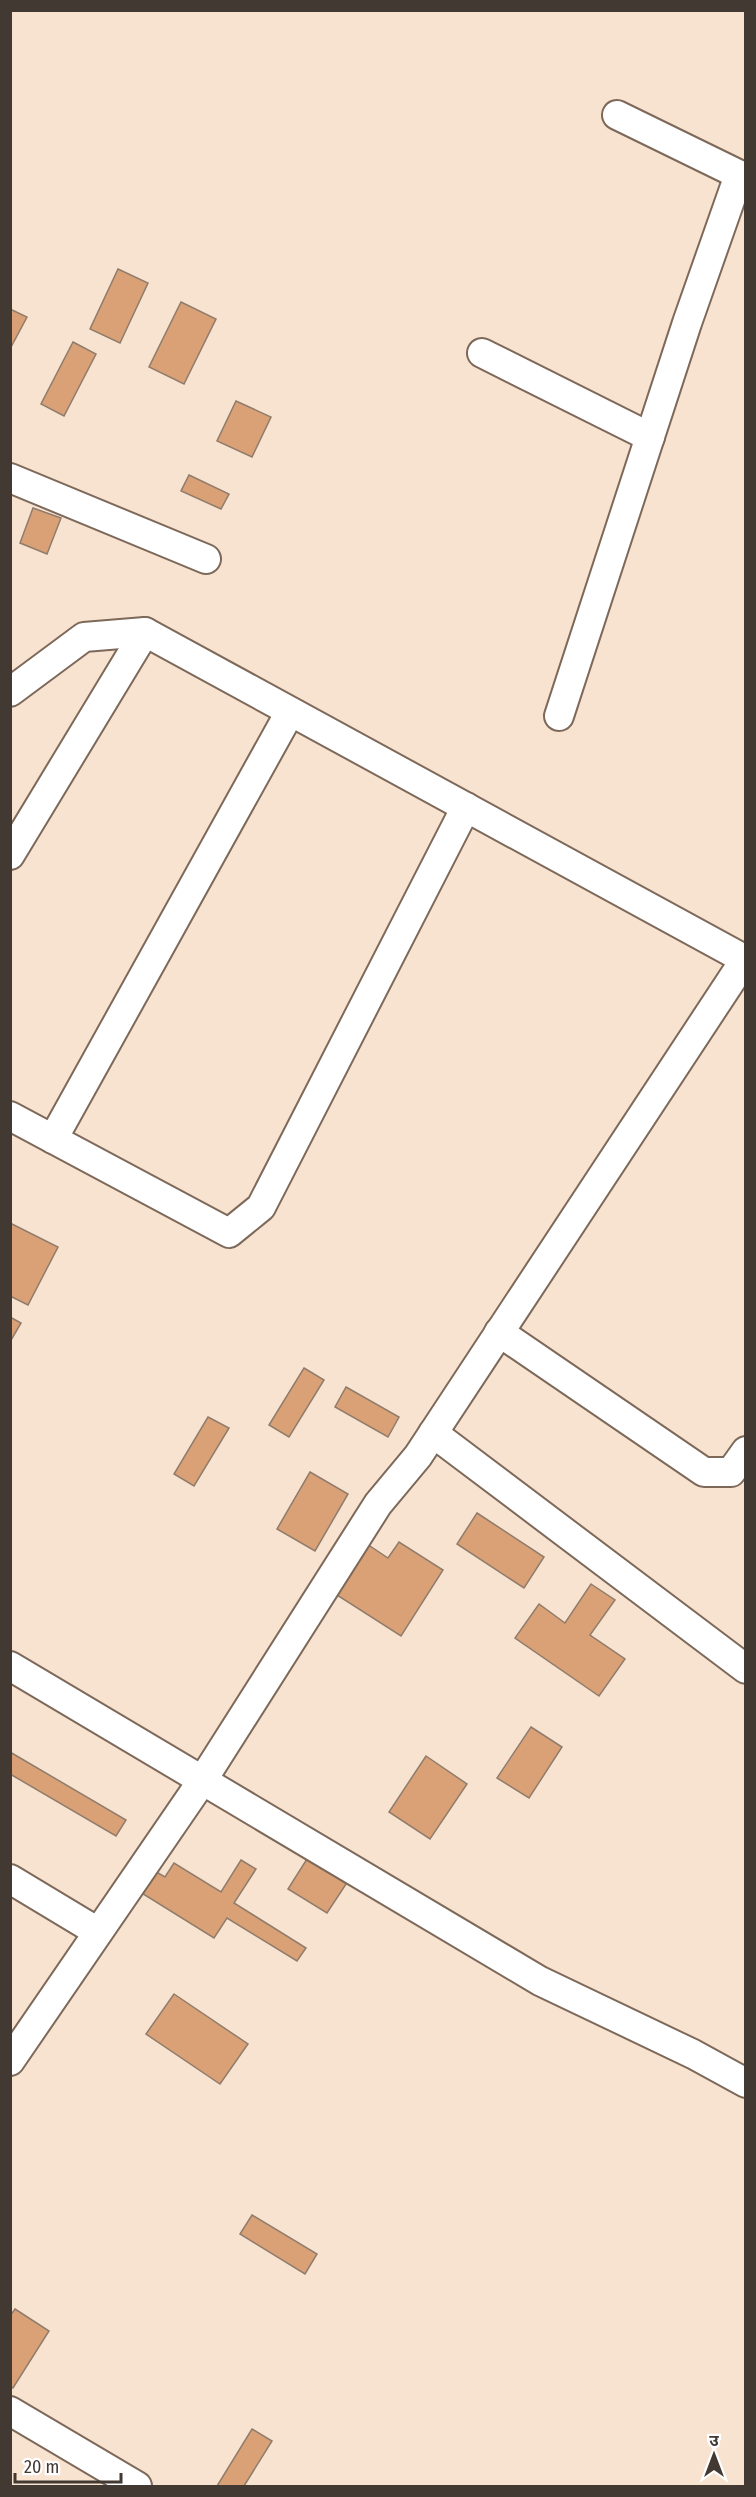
<svg xmlns="http://www.w3.org/2000/svg" width="756" height="2497" font-family="'Fira Sans Condensed','Noto Sans Devanagari',sans-serif">
	<style>
		.building { fill: #d9a175; stroke: #907c6c; stroke-width: 1.5 }
		.lines { fill: none; stroke-linecap: round; stroke-linejoin: round }
		.street-casing { stroke: #7d695a; stroke-width: 32 }
		.street { stroke: #fff; stroke-width: 28 }
	</style>
	<rect width="100%" height="100%" fill="#f8e2d0"/>
	<g class="building">
		<path d="M118,269L148,283L120,343L90,329Z"/>
		<path d="M181,302L216,319L184,384L149,367Z"/>
		<path d="M10,309L27,317L10,349Z"/>
		<path d="M73,342L96,354L64,416L41,404Z"/>
		<path d="M236,401L271,417L252,457L217,441Z"/>
		<path d="M189,475L229,494L221,509L181,491Z"/>
		<path d="M33,508L61,518L47,554L20,543Z"/>
		<path d="M10,1223L58,1247L28,1305L10,1296Z"/>
		<path d="M10,1317L21,1323L10,1342Z"/>
		<path d="M304,1368L324,1380L289,1437L269,1425Z"/>
		<path d="M346,1387L399,1417L388,1437L335,1407Z"/>
		<path d="M208,1417L229,1428L194,1486L174,1474Z"/>
		<path d="M310,1472L348,1494L315,1551L277,1529Z"/>
		<path d="M477,1513L544,1557L524,1588L457,1544Z"/>
		<path d="M358,1538L388,1558L399,1542L443,1570L401,1636L326,1588Z"/>
		<path d="M591,1584L615,1600L590,1635L625,1659L599,1696L515,1638L539,1604L565,1623Z"/>
		<path d="M531,1727L562,1747L529,1798L497,1778Z"/>
		<path d="M10,1752L126,1820L116,1836L10,1774Z"/>
		<path d="M426,1756L467,1784L430,1839L389,1812Z"/>
		<path d="M312,1851L352,1875L327,1913L288,1889Z"/>
		<path d="M241,1860L256,1869L234,1903L306,1948L297,1961L227,1918L214,1938L140,1892L153,1870L165,1877L174,1863L221,1892Z"/>
		<path d="M174,1994L248,2044L220,2084L146,2034Z"/>
		<path d="M252,2215L317,2254L305,2274L240,2234Z"/>
		<path d="M15,2309L49,2331L13,2388L10,2386V2316Z"/>
		<path d="M252,2429L272,2441L244,2486H217Z"/>
	</g>
	<g class="lines">
		<g class="street-casing">
			<g id="street">
				<path d="M617,115L746,178"/>
				<path d="M482,353L650,437"/>
				<path d="M10,478L206,559"/>
				<path d="M10,692L84,637L145,632L746,960"/>
				<path d="M559,716L687,323L739,175"/>
				<path d="M10,855L145,632"/>
				<path d="M10,1116L229,1233L261,1207L466,807"/>
				<path d="M53,1139L290,712"/>
				<path d="M499,1332L704,1472H731L746,1451"/>
				<path d="M433,1433L746,1669"/>
				<path d="M10,1666L540,1981L693,2054L746,2083"/>
				<path d="M10,1879L98,1932"/>
				<path d="M10,2061L202,1781L378,1504L418,1456L746,958"/>
				<path d="M10,2411L137,2486"/>
			</g>
		</g>
		<use href="#street" class="street"/>
	</g>
	<rect width="756" height="2497" fill="none" stroke="#423932" stroke-width="24"/>
	<g transform="translate(714 2455)" stroke="#ffffff" stroke-width="4.5" paint-order="stroke">
	<path d="M0-4.5L10 22L0 15L-10 22Z" fill="#423932"/>
	<text y="-9" font-size="16" font-weight="bold" text-anchor="middle" fill="#423932">उ</text>
	</g>
	<path d="M15 2473v9h106v-9" fill="none" stroke="#423932" stroke-width="3"/>
	<text x="24" y="2473" font-size="18" fill="#423932" stroke="#ffffff" stroke-width="4.5" paint-order="stroke">20 m</text>
</svg>
